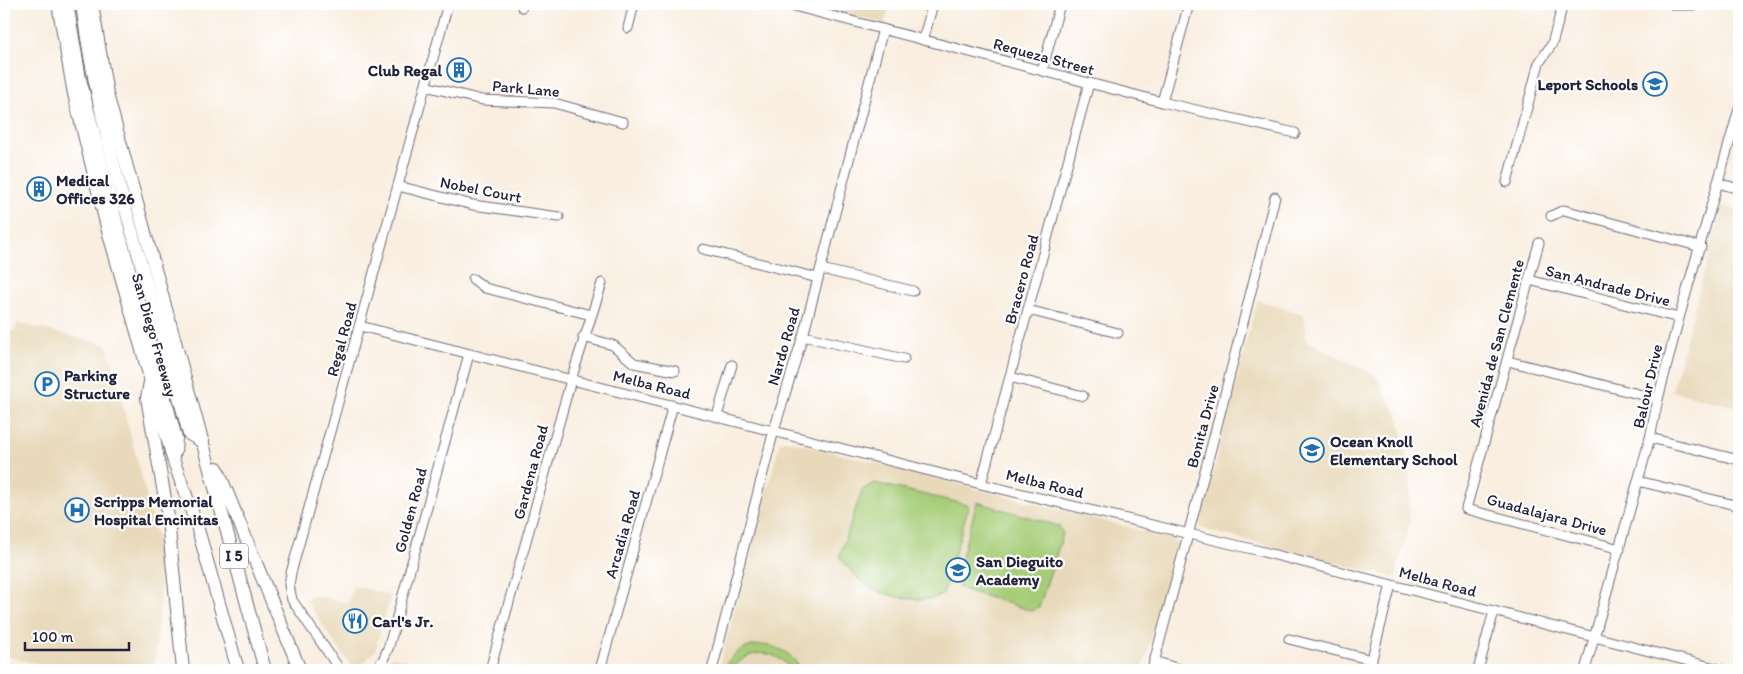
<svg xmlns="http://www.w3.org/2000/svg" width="1743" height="674" font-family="Itim,sans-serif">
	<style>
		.built { fill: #e8d9ba }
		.green { fill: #a5cc76; stroke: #647758 }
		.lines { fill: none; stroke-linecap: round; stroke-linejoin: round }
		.minor-casing { stroke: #6d6975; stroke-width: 11 }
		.major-casing { stroke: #6d6975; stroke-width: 13 }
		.highway-casing { stroke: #6d6975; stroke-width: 14 }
		.minor { stroke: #fff; stroke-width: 9 }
		.major { stroke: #fff; stroke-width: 11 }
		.highway { stroke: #fff; stroke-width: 12 }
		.labels { text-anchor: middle; stroke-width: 4.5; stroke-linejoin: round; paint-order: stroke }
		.shield { fill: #fff; stroke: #646476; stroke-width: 1 }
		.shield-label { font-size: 15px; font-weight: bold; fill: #22223b }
		.street-label { font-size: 16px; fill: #22223b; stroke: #fff }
		.poi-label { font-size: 16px; font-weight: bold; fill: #22223b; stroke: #fff; text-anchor: start }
	</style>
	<rect width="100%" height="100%" fill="#fff"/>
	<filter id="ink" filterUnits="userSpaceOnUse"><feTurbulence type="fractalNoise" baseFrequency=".02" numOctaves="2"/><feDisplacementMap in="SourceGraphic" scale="10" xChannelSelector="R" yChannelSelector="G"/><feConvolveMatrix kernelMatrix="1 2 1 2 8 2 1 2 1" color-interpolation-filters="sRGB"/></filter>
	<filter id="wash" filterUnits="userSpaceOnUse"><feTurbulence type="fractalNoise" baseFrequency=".0096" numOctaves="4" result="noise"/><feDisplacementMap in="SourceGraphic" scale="20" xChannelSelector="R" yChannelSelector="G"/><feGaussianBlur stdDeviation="1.12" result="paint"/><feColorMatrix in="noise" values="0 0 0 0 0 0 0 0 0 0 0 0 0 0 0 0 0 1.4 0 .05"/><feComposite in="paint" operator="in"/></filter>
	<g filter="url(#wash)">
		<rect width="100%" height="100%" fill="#f9eee0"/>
		<g class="built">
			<path d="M806,4H890L885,24Z"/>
			<path d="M1722,206L1739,211V408L1672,391Z"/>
			<path d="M1257,300L1304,314L1307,341L1375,375L1399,417L1411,484L1409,526L1395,578L1199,528Z"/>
			<path d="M17,323L107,345L160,548V603L154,670H64L4,656V328L15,331Z"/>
			<path d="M785,440L1175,539L1178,545L1142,670H718L780,443Z"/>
			<path d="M353,586L391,595L375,650L361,666L354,670L306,601L313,595L348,603Z"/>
			<path d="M392,657L451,670H381Z"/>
		</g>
		<g class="green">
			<path d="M874,483L969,505L943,594C926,606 879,596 863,583C854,575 847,565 839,557L862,490Z"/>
			<path d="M977,502L1059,526L1063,534L1039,607L1032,611L959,588L957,574Z"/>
			<path d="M758,645C777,645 791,652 800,669L809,670H791C776,648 747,648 732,670H723C730,655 742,647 758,645Z"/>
		</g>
	</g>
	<g filter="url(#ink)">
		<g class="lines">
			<g class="minor-casing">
				<g id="minor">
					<path d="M786,4L1162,102L1295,133"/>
					<path d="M522,7L523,4"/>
					<path d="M628,28L634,4"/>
					<path d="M923,40L933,4"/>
					<path d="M1042,71L1060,4"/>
					<path d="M425,86L482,100L554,103L623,122"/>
					<path d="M1162,102L1189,4"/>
					<path d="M1507,182L1539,63L1552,44L1563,4"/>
					<path d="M1718,183L1739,189"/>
					<path d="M398,186L473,205L559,217"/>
					<path d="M1551,216L1564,210L1701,247"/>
					<path d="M1539,243L1466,509L1620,549"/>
					<path d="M703,249L818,278"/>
					<path d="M821,269L913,291"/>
					<path d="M473,279L485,288L591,315"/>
					<path d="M1529,280L1679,318"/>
					<path d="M1028,310L1118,333"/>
					<path d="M360,326L981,484L1248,548L1723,670"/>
					<path d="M803,336L904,359"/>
					<path d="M583,337L613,345L634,363L675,371"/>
					<path d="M1508,361L1658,399"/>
					<path d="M1010,377L1083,396"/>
					<path d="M717,416L732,365"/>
					<path d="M1650,438L1739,460"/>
					<path d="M1638,481L1739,506"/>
					<path d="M981,484L1089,83"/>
					<path d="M1289,639L1372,660"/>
					<path d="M1154,661L1182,670"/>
					<path d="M340,670L292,600L289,585L291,573L448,4"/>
					<path d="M374,670L383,660L389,646L469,354"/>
					<path d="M490,670L571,380L602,283"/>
					<path d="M600,670L673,405"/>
					<path d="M712,670L774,430L803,336L883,29"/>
					<path d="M1152,670L1214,437L1275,197"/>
					<path d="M1369,670L1391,585"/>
					<path d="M1478,670L1494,611"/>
					<path d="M1585,670L1650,438L1658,399L1679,318L1739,109"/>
				</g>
			</g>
			<g class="major-casing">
				<path id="major" d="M1674,4H1694"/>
			</g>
			<g class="highway-casing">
				<g id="highway">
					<path d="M58,4L74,94L107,227L174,462L197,526L238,670"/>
					<path d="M67,4L80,79L117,225L176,438L175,452"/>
					<path d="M82,4C101,150 152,292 189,434L203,442"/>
					<path d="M92,4L107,94L265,670"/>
					<path d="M150,382L147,398L167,510L183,670"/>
					<path d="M217,468L300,670"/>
				</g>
			</g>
			<use href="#minor" class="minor"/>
			<use href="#major" class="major"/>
			<use href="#highway" class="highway"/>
		</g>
	</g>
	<defs>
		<g id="building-ring" transform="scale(1.25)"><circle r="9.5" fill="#fff" stroke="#1f6fb2" stroke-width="1.5"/><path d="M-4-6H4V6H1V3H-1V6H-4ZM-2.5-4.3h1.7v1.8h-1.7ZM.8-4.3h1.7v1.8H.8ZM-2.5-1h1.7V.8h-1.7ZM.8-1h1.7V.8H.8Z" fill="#1f6fb2"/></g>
		<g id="school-ring" transform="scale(1.25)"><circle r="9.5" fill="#fff" stroke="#1f6fb2" stroke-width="1.5"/><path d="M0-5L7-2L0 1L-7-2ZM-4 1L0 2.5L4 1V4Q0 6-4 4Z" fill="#1f6fb2"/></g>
		<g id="parking-ring" transform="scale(1.25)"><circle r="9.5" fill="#fff" stroke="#1f6fb2" stroke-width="1.5"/><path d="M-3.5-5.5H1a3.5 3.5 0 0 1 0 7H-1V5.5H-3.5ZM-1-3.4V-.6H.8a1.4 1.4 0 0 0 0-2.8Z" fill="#1f6fb2"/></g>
		<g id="hospital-ring" transform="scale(1.25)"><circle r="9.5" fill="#fff" stroke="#1f6fb2" stroke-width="1.5"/><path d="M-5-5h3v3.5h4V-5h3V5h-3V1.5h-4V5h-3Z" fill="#1f6fb2"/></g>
		<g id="restaurant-ring" transform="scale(1.25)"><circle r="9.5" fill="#fff" stroke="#1f6fb2" stroke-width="1.5"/><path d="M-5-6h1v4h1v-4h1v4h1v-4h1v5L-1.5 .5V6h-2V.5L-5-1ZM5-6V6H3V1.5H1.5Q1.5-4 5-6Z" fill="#1f6fb2"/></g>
	</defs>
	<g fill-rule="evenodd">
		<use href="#building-ring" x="459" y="70"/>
		<use href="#school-ring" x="1655" y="84"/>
		<use href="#building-ring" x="39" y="189"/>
		<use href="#parking-ring" x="47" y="384"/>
		<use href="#school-ring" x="1312" y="450"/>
		<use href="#hospital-ring" x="77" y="510"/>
		<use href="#school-ring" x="958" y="570"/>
		<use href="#restaurant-ring" x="355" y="621"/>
	</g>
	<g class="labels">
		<rect class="shield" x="220" y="543.5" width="28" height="25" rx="4"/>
		<g class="shield-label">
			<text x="234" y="561">I 5</text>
		</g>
		<g class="street-label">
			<text transform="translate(1044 56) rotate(15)" y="6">Requeza Street</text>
			<text transform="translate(526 88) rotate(5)" y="6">Park Lane</text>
			<text transform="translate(481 189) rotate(11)" y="6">Nobel Court</text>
			<text transform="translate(1021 279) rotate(-75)" y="6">Bracero Road</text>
			<text transform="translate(1608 285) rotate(14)" y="6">San Andrade Drive</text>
			<text transform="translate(155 335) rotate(74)" y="6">San Diego Freeway</text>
			<text transform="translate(341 339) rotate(-75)" y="6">Regal Road</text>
			<text transform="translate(1496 343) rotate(-75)" y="6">Avenida de San Clemente</text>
			<text transform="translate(783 346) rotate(-74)" y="6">Nardo Road</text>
			<text transform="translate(652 384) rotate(14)" y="6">Melba Road</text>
			<text transform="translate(1647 386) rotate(-77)" y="6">Balour Drive</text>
			<text transform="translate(1202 426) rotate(-75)" y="6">Bonita Drive</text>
			<text transform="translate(530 472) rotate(-75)" y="6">Gardena Road</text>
			<text transform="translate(1045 483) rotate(14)" y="6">Melba Road</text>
			<text transform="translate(410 510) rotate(-75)" y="6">Golden Road</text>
			<text transform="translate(1547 514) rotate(15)" y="6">Guadalajara Drive</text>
			<text transform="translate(622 534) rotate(-74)" y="6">Arcadia Road</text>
			<text transform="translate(1438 581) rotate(15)" y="6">Melba Road</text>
		</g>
		<g class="poi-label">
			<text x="442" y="76" text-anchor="end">Club Regal</text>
			<text x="1638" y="90" text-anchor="end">Leport Schools</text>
			<text x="56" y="186">Medical<tspan x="56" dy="18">Offices 326</tspan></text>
			<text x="64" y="381">Parking<tspan x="64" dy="18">Structure</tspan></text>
			<text x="1330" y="447">Ocean Knoll<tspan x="1330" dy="18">Elementary School</tspan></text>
			<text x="94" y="507">Scripps Memorial<tspan x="94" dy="18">Hospital Encinitas</tspan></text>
			<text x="976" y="567">San Dieguito<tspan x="976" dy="18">Academy</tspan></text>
			<text x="372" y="627">Carl's Jr.</text>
		</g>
	</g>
	<rect width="1743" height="674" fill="none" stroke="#fff" stroke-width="20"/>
	<path d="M25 642v8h104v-8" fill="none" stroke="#22223b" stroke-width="2.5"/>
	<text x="32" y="642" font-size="15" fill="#22223b" stroke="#ffffff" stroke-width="4" paint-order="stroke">100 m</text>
</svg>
